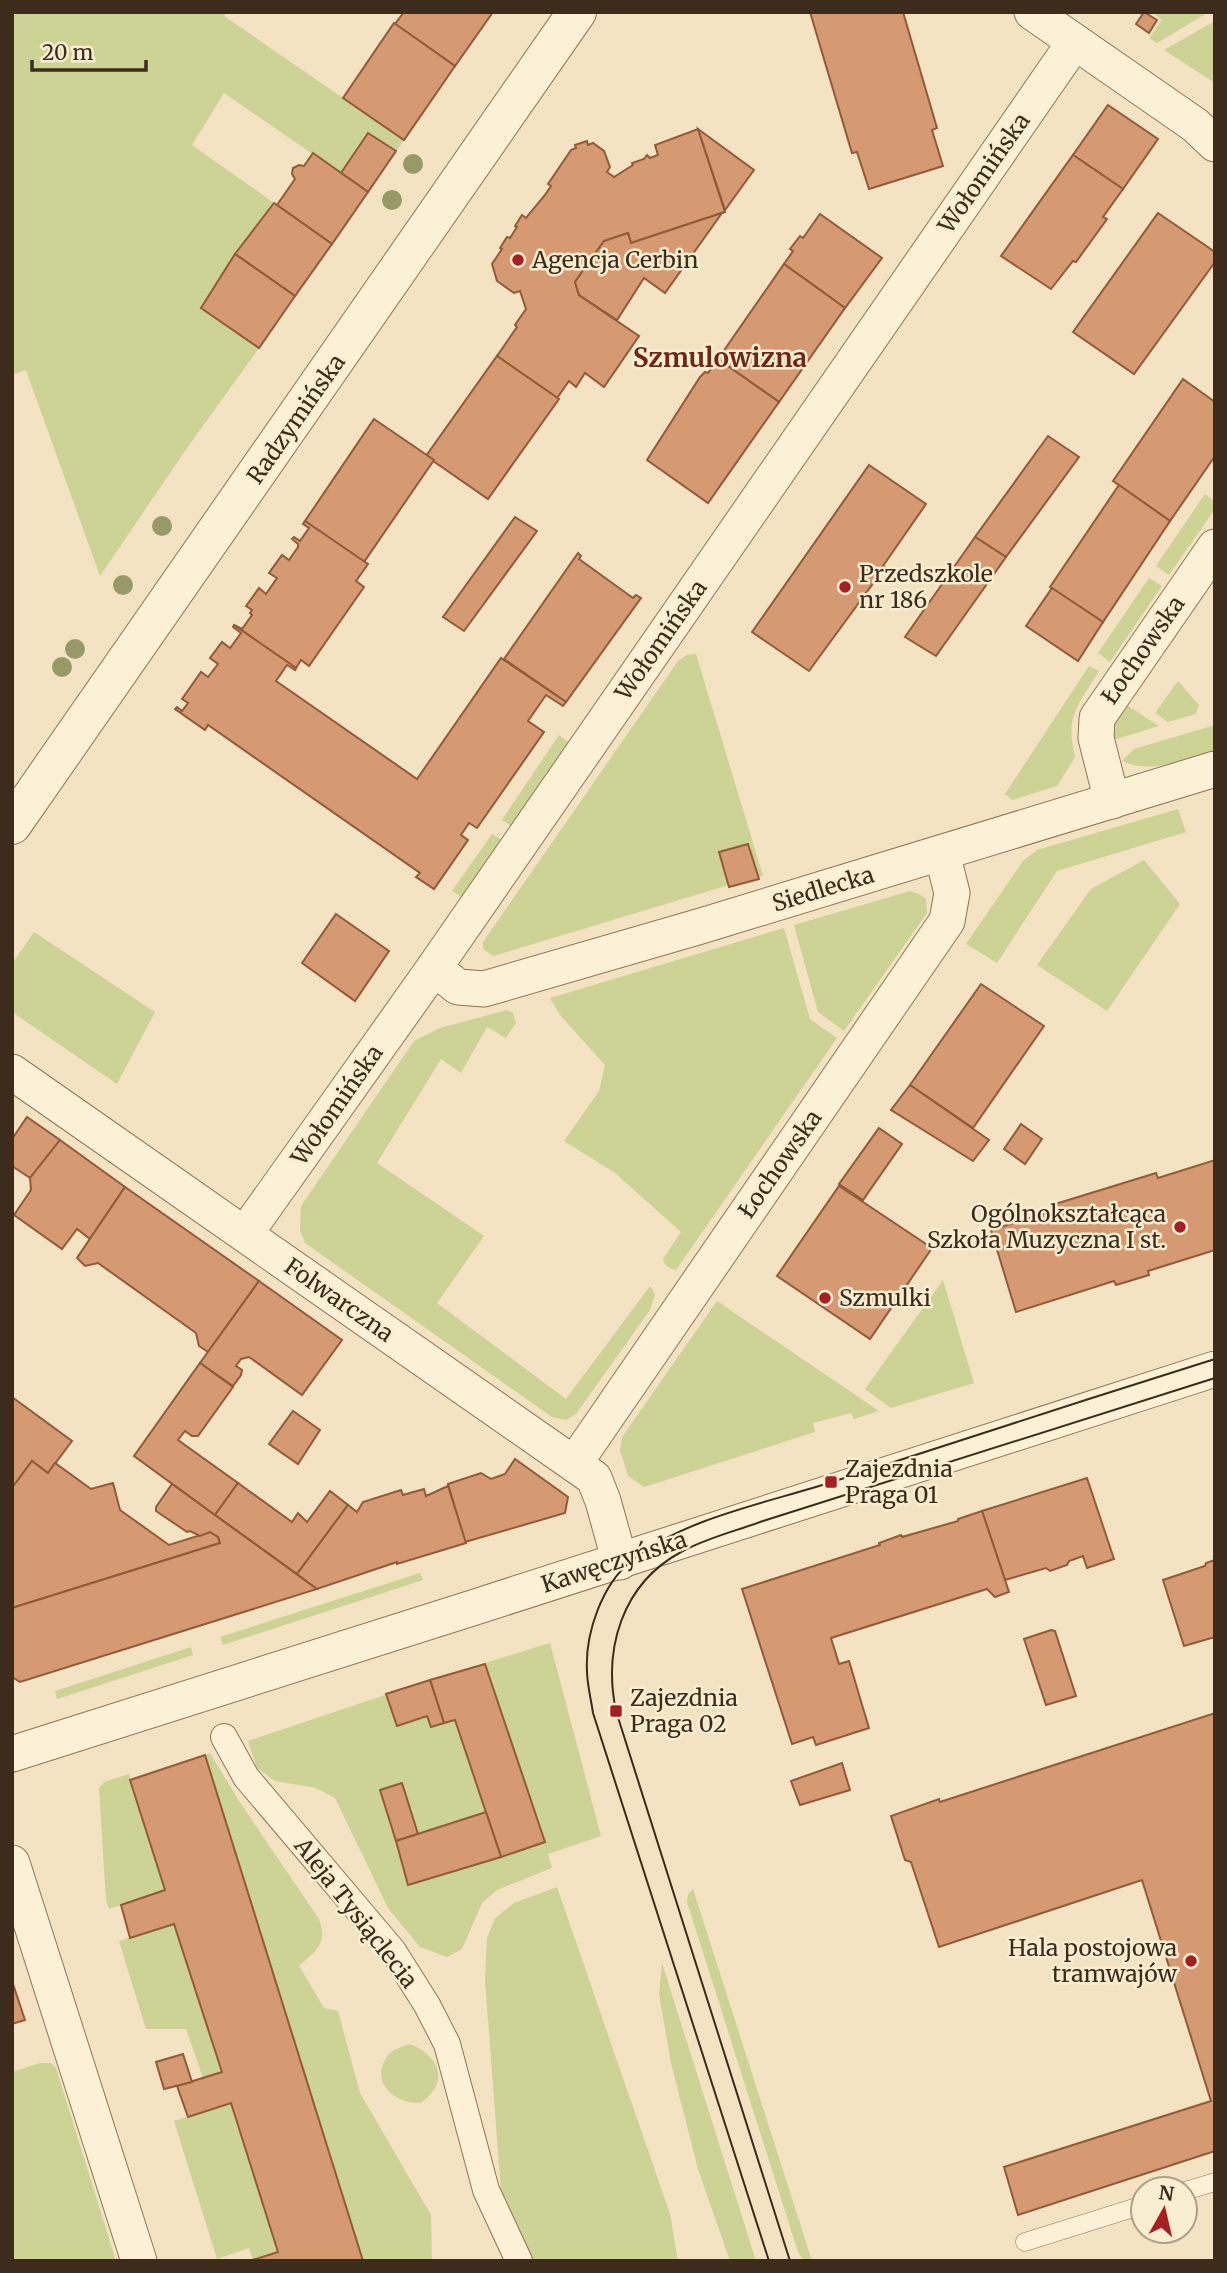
<svg xmlns="http://www.w3.org/2000/svg" width="1227" height="2273" font-family="Merriweather,serif">
	<style>
		.green { fill: #ccd394 }
		.building { fill: #d69a73; stroke: #915b39; stroke-width: 2 }
		.lines { fill: none; stroke-linecap: round; stroke-linejoin: round }
		.service-casing { stroke: #8f7456; stroke-width: 19 }
		.pedestrian-casing { stroke: #8f7456; stroke-width: 28 }
		.minor-casing { stroke: #8f7456; stroke-width: 37 }
		.tertiary-casing { stroke: #8f7456; stroke-width: 40 }
		.service { stroke: #fcf0d6; stroke-width: 18 }
		.pedestrian { stroke: #fcf0d6; stroke-width: 26 }
		.minor { stroke: #fcf0d6; stroke-width: 35 }
		.tertiary { stroke: #fcf0d6; stroke-width: 38 }
		.tram { stroke: #3d2c1c; stroke-width: 2 }
		.tree { fill: #989969 }
		.poi-dot { fill: #a61f22; stroke: #f9edd2; stroke-width: 2.5 }
		.labels { text-anchor: middle; stroke-width: 5; stroke-linejoin: round; paint-order: stroke }
		.street-label { font-size: 23px; fill: #3d2c1c; stroke: #f9edd2 }
		.poi-label { font-size: 23px; fill: #3d2c1c; stroke: #f9edd2; text-anchor: start }
		.quarter-label { font-size: 26px; font-weight: bold; fill: #6f2817; stroke: #f9edd2 }
	</style>
	<rect width="100%" height="100%" fill="#f3e3c2"/>
	<g class="green">
		<path d="M12,12H227L224,16L404,140L368,192L224,93L192,145L274,203L217,281L218,282L201,308L259,348L187,448L100,576L26,370L12,375Z"/>
		<path d="M1151,12H1209L1157,43L1149,38L1162,20Z"/>
		<path d="M1215,21V83L1164,50Z"/>
		<path d="M1205,494L1215,502V509L1169,575L1156,566Z"/>
		<path d="M1149,578L1162,586L1110,662L1098,653Z"/>
		<path d="M696,654L763,876L758,877L748,844L720,852L729,885L493,956L483,949V942L678,661L687,655Z"/>
		<path d="M1089,666L1099,671C1078,706 1065,715 1075,757L1057,786L1012,800L1005,794Z"/>
		<path d="M1178,681L1199,705L1196,714L1168,722L1155,713Z"/>
		<path d="M1125,704L1159,726L1113,740L1112,730Z"/>
		<path d="M1215,725V750C1185,759 1153,775 1122,761L1134,749Z"/>
		<path d="M559,735L568,742L511,826L502,820Z"/>
		<path d="M1178,809L1186,832L1057,871L997,963L966,944L1023,861L1037,850Z"/>
		<path d="M492,834L502,840L462,897L452,891Z"/>
		<path d="M1144,860L1180,904L1107,1011L1037,965L1091,889Z"/>
		<path d="M910,891L919,894L926,899L927,913L844,1031L818,1012L794,925Z"/>
		<path d="M784,928L810,1019L837,1038L676,1270C669,1269 665,1266 663,1259L681,1232L615,1173L564,1141L599,1091L605,1065L560,1015L550,998Z"/>
		<path d="M34,932L155,1012L117,1084L12,1012V964Z"/>
		<path d="M507,1010L513,1013L516,1023L506,1038L487,1027L461,1073L441,1059L377,1163L484,1236L437,1303L566,1399L650,1286L655,1294L650,1310L576,1414L566,1420L552,1417L305,1243L300,1230L301,1206L414,1041L440,1028Z"/>
		<path d="M943,1280L974,1383L891,1408L865,1389Z"/>
		<path d="M717,1301L879,1411L854,1419L851,1413L813,1423L815,1432L644,1487L628,1476L620,1450L622,1437Z"/>
		<path d="M420,1573L423,1580L223,1645L220,1637Z"/>
		<path d="M550,1643L601,1836L548,1854L552,1868L497,1890L482,1903L462,1949L447,1957L420,1947L388,1908L335,1798L316,1788L275,1781L257,1768L248,1741L430,1680Z"/>
		<path d="M191,1647L193,1655L57,1699L55,1691Z"/>
		<path d="M210,1753L239,1801L319,1919C328,1945 316,1950 299,1966L324,2008L338,2011L360,2093L431,2215L432,2261H363L214,1784L205,1755Z"/>
		<path d="M129,1774L165,1890L109,1909L106,1900L99,1788L104,1782Z"/>
		<path d="M557,1887L670,2214L678,2261H531L501,2192L485,1980L487,1938L495,1918L514,1903Z"/>
		<path d="M693,1889L812,2261H804L798,2252L687,1902L688,1894Z"/>
		<path d="M174,1924L222,2072L203,2078L186,2029H146L119,1941Z"/>
		<path d="M662,1963L756,2261H730L698,2169L671,2063L659,1994Z"/>
		<path d="M410,2044C440,2056 450,2082 421,2103C396,2104 370,2084 386,2058C390,2050 402,2047 410,2044Z"/>
		<path d="M40,2063H51L56,2068L116,2261H12V2072Z"/>
		<path d="M231,2103L278,2252L253,2260L249,2248L217,2259L174,2121Z"/>
	</g>
	<g class="building">
		<path d="M404,12H493L455,66L395,24Z"/>
		<path d="M810,12H903L937,128L932,130L943,166L869,189L857,152L852,153Z"/>
		<path d="M1144,12L1157,20L1149,33L1136,24Z"/>
		<path d="M394,23L455,66L404,140L343,98Z"/>
		<path d="M1108,105L1158,139L1123,189L1073,155Z"/>
		<path d="M698,129L725,212L631,243L628,233L604,241L575,282L579,295L639,336L604,387L585,373L576,387L569,381L557,398L497,356L517,327L515,325L526,309L520,291L514,293L497,281L492,264L502,249L500,248L507,237L510,238L517,227L515,226L522,215L526,218L545,195L551,186L548,184L571,150L576,148L575,145L587,141L588,145L593,143L604,151L610,167L607,172L614,177L633,165L632,163L644,159L647,155L650,158L658,155L655,145Z"/>
		<path d="M698,129L754,170L725,210Z"/>
		<path d="M368,133L396,151L368,192L341,173Z"/>
		<path d="M313,153L368,192L332,244L277,205L295,179L292,174L293,168L299,165L304,166Z"/>
		<path d="M1073,155L1123,189L1103,217L1107,219L1076,262L1073,261L1051,289L1001,256Z"/>
		<path d="M274,203L332,244L295,296L235,254Z"/>
		<path d="M722,213L665,293L644,278L617,320L579,295L575,282L604,241L628,233L631,243Z"/>
		<path d="M1158,213L1215,252V262L1134,374L1073,332Z"/>
		<path d="M820,214L882,258L845,308L784,264L793,251L790,249L800,236L803,238Z"/>
		<path d="M235,254L295,296L259,348L201,308Z"/>
		<path d="M784,264L845,308L779,402L718,359Z"/>
		<path d="M497,356L559,399L488,499L426,456Z"/>
		<path d="M718,359L779,402L708,503L647,460L700,377L705,372L708,373Z"/>
		<path d="M1183,379L1215,402V456L1170,521L1113,481Z"/>
		<path d="M374,419L434,460L364,562L305,521Z"/>
		<path d="M1048,436L1079,457L1006,557L975,537Z"/>
		<path d="M869,465L926,504L883,566L885,567L809,671L752,632Z"/>
		<path d="M1119,485L1170,521L1103,622L1050,587Z"/>
		<path d="M515,517L537,531L464,631L443,617Z"/>
		<path d="M305,521L368,564L356,581L364,587L309,666L301,660L296,668L234,625L242,629L252,615L250,613L252,610L246,606L259,588L266,594L277,578L269,573L282,555L289,560L298,547V544L292,539L294,537L300,541L309,528L303,524Z"/>
		<path d="M975,537L1006,557L936,656L905,637Z"/>
		<path d="M578,553L581,556L579,559L633,598L636,595L641,598L566,702L504,659Z"/>
		<path d="M1052,588L1103,622L1078,661L1026,626Z"/>
		<path d="M234,625L296,668L295,670L287,665L276,681L417,779L501,658L566,702L563,706L546,695L528,721L544,732L477,828L469,823L461,835L468,840L434,889L416,877L420,873L208,725L205,730L175,709L177,707L182,711L188,703L182,699L201,672L208,677L218,664L210,658L222,642L230,648L241,633L233,627Z"/>
		<path d="M748,844L759,879L729,887L719,852Z"/>
		<path d="M336,914L389,951L355,1001L302,963Z"/>
		<path d="M981,984L1044,1026L973,1128L910,1085Z"/>
		<path d="M910,1085L989,1140L973,1161L891,1110Z"/>
		<path d="M27,1117L60,1140L30,1178L12,1166V1139Z"/>
		<path d="M1021,1124L1042,1139L1025,1164L1004,1149Z"/>
		<path d="M879,1128L902,1144L863,1200L839,1184Z"/>
		<path d="M60,1140L125,1187L90,1239L77,1229L62,1249L14,1215L31,1190L30,1178Z"/>
		<path d="M1215,1160V1250L1148,1271L1149,1275L1116,1285L1114,1281L1016,1312L991,1230L1053,1211L1052,1205L1156,1173L1158,1178Z"/>
		<path d="M839,1186L932,1248L870,1339L777,1276Z"/>
		<path d="M125,1187L259,1281L208,1352L199,1346L196,1333L98,1263L85,1266L77,1258Z"/>
		<path d="M259,1281L342,1340L302,1395L249,1357L241,1359L236,1366L242,1370L241,1375L233,1386L200,1363Z"/>
		<path d="M200,1363L233,1387L198,1436H192L185,1431L178,1440L238,1483L215,1515L134,1456Z"/>
		<path d="M12,1397L72,1441L48,1473L32,1461L12,1488Z"/>
		<path d="M293,1411L320,1430L298,1464L269,1444Z"/>
		<path d="M515,1459L568,1497L565,1513L465,1542L448,1484L481,1473L491,1479L505,1474Z"/>
		<path d="M32,1461L48,1473L55,1463L91,1489L113,1483L120,1510L169,1545L210,1532L218,1537L220,1543L12,1608V1488Z"/>
		<path d="M1087,1478L1114,1559L1087,1568L1083,1556L1069,1561L1067,1565L1050,1571L1046,1568L1005,1580L982,1511Z"/>
		<path d="M238,1483L292,1522L298,1513L307,1522L330,1491L348,1505L297,1574L215,1515Z"/>
		<path d="M172,1484L317,1589L20,1682L12,1677V1608L220,1543L218,1537L210,1532L200,1536L190,1531L187,1532L156,1511V1507Z"/>
		<path d="M448,1486L466,1543L397,1564V1562L317,1589L297,1574L348,1505L357,1512L363,1502L401,1490L403,1495L424,1489L426,1496Z"/>
		<path d="M982,1511L1009,1592L995,1597L987,1589L831,1638L839,1664L849,1661L869,1728L816,1745L813,1737L792,1744L742,1589L880,1545L879,1543L901,1535L902,1537L958,1521V1519Z"/>
		<path d="M1215,1560V1637L1184,1646L1163,1580L1205,1566L1206,1563Z"/>
		<path d="M1051,1630L1055,1631L1076,1696L1046,1705L1024,1639Z"/>
		<path d="M485,1664L545,1842L501,1857L455,1720L444,1723L430,1680Z"/>
		<path d="M430,1680L444,1723L431,1727L427,1716L397,1726L386,1694Z"/>
		<path d="M1215,1713V2151L1018,2215L1004,2167L1211,2101L1142,1880L939,1947L911,1862L905,1860L891,1816L939,1799L940,1802Z"/>
		<path d="M205,1755L214,1784L363,2261H249L278,2252L231,2103L188,2117L177,2086L222,2072L174,1924L130,1938L121,1905L165,1890L130,1780Z"/>
		<path d="M842,1763L850,1790L800,1805L791,1781Z"/>
		<path d="M402,1783L418,1834L396,1841L380,1790Z"/>
		<path d="M486,1812L501,1857L408,1885L396,1841Z"/>
		<path d="M12,1981L25,2020L12,2024Z"/>
		<path d="M183,2054L192,2082L164,2089L156,2062Z"/>
	</g>
	<g class="lines">
		<g class="service-casing">
			<g id="service">
				<path d="M1185,2191L1215,2182"/>
				<path d="M1025,2242L1143,2205"/>
			</g>
		</g>
		<g class="pedestrian-casing">
			<path id="pedestrian" d="M224,1737L246,1777L393,1951L427,2005L447,2044L486,2190L519,2261"/>
		</g>
		<g class="minor-casing">
			<g id="minor">
				<path d="M1032,12L1195,125L1215,144"/>
				<path d="M1112,801L1096,738L1097,718L1215,547"/>
				<path d="M434,968L458,987L484,989L701,926L1215,769"/>
				<path d="M12,1072L594,1478L603,1501L620,1562"/>
				<path d="M245,1234L434,968L1074,43"/>
				<path d="M574,1464L947,921L952,893L942,853"/>
				<path d="M12,1754C414,1629 814,1496 1215,1369"/>
				<path d="M12,1863L139,2261"/>
			</g>
		</g>
		<g class="tertiary-casing">
			<path id="tertiary" d="M12,825L577,12"/>
		</g>
		<use href="#service" class="service"/>
		<use href="#pedestrian" class="pedestrian"/>
		<use href="#minor" class="minor"/>
		<use href="#tertiary" class="tertiary"/>
		<g class="tram">
			<path d="M769,2261L593,1713C591,1699 587,1684 587,1671C585,1633 602,1585 631,1561C684,1518 767,1503 832,1482C959,1441 1087,1399 1215,1359"/>
			<path d="M790,2261L616,1711C603,1649 622,1584 681,1552C706,1538 736,1531 763,1521L1215,1378"/>
		</g>
	</g>
	<g class="tree">
		<circle cx="413" cy="164" r="10"/>
		<circle cx="392" cy="200" r="10"/>
		<circle cx="162" cy="526" r="10"/>
		<circle cx="123" cy="585" r="10"/>
		<circle cx="75" cy="649" r="10"/>
		<circle cx="62" cy="667" r="10"/>
	</g>
	<g class="poi-dot">
		<circle cx="518" cy="260" r="7"/>
		<circle cx="845" cy="587" r="7"/>
		<circle cx="1180" cy="1227" r="7"/>
		<circle cx="825" cy="1298" r="7"/>
		<rect x="824" y="1475" width="14" height="14" rx="3.5"/>
		<rect x="609" y="1704" width="14" height="14" rx="3.5"/>
		<circle cx="1191" cy="1961" r="7"/>
	</g>
	<g class="labels">
		<g class="street-label">
			<text transform="translate(984 173) rotate(-55)" y="8">Wołomińska</text>
			<text transform="translate(296 419) rotate(-55)" y="8">Radzymińska</text>
			<text transform="translate(661 640) rotate(-55)" y="8">Wołomińska</text>
			<text transform="translate(1143 650) rotate(-55)" y="8">Łochowska</text>
			<text transform="translate(823 889) rotate(-17)" y="8">Siedlecka</text>
			<text transform="translate(337 1105) rotate(-55)" y="8">Wołomińska</text>
			<text transform="translate(780 1164) rotate(-55)" y="8">Łochowska</text>
			<text transform="translate(339 1300) rotate(35)" y="8">Folwarczna</text>
			<text transform="translate(614 1562) rotate(-18)" y="8">Kawęczyńska</text>
			<text transform="translate(356 1913) rotate(52)" y="8">Aleja Tysiąclecia</text>
		</g>
		<g class="poi-label">
			<text x="532" y="268">Agencja Cerbin</text>
			<text x="859" y="582">Przedszkole<tspan x="859" dy="26">nr 186</tspan></text>
			<text x="1166" y="1222" text-anchor="end">Ogólnokształcąca<tspan x="1166" dy="26">Szkoła Muzyczna I st.</tspan></text>
			<text x="839" y="1306">Szmulki</text>
			<text x="845" y="1477">Zajezdnia<tspan x="845" dy="26">Praga 01</tspan></text>
			<text x="630" y="1706">Zajezdnia<tspan x="630" dy="26">Praga 02</tspan></text>
			<text x="1177" y="1956" text-anchor="end">Hala postojowa<tspan x="1177" dy="26">tramwajów</tspan></text>
		</g>
		<g class="quarter-label">
			<text x="720" y="367">Szmulowizna</text>
		</g>
	</g>
	<rect width="1227" height="2273" fill="none" stroke="#3d2c1c" stroke-width="28"/>
	<g transform="translate(1164 2210) rotate(8)"><circle r="33" fill="#f9edd2" stroke="#aea089" stroke-width="2"/>
	<path d="M0-5L12 26L0 18L-12 26Z" fill="#a61f22"/>
	<text y="-10" font-size="19" font-weight="bold" text-anchor="middle" fill="#3d2c1c">N</text>
	</g>
	<path d="M32 60v10h114v-10" fill="none" stroke="#3d2c1c" stroke-width="3.5"/>
	<text x="42" y="60" font-size="21" fill="#3d2c1c" stroke="#f9edd2" stroke-width="5" paint-order="stroke">20 m</text>
</svg>
